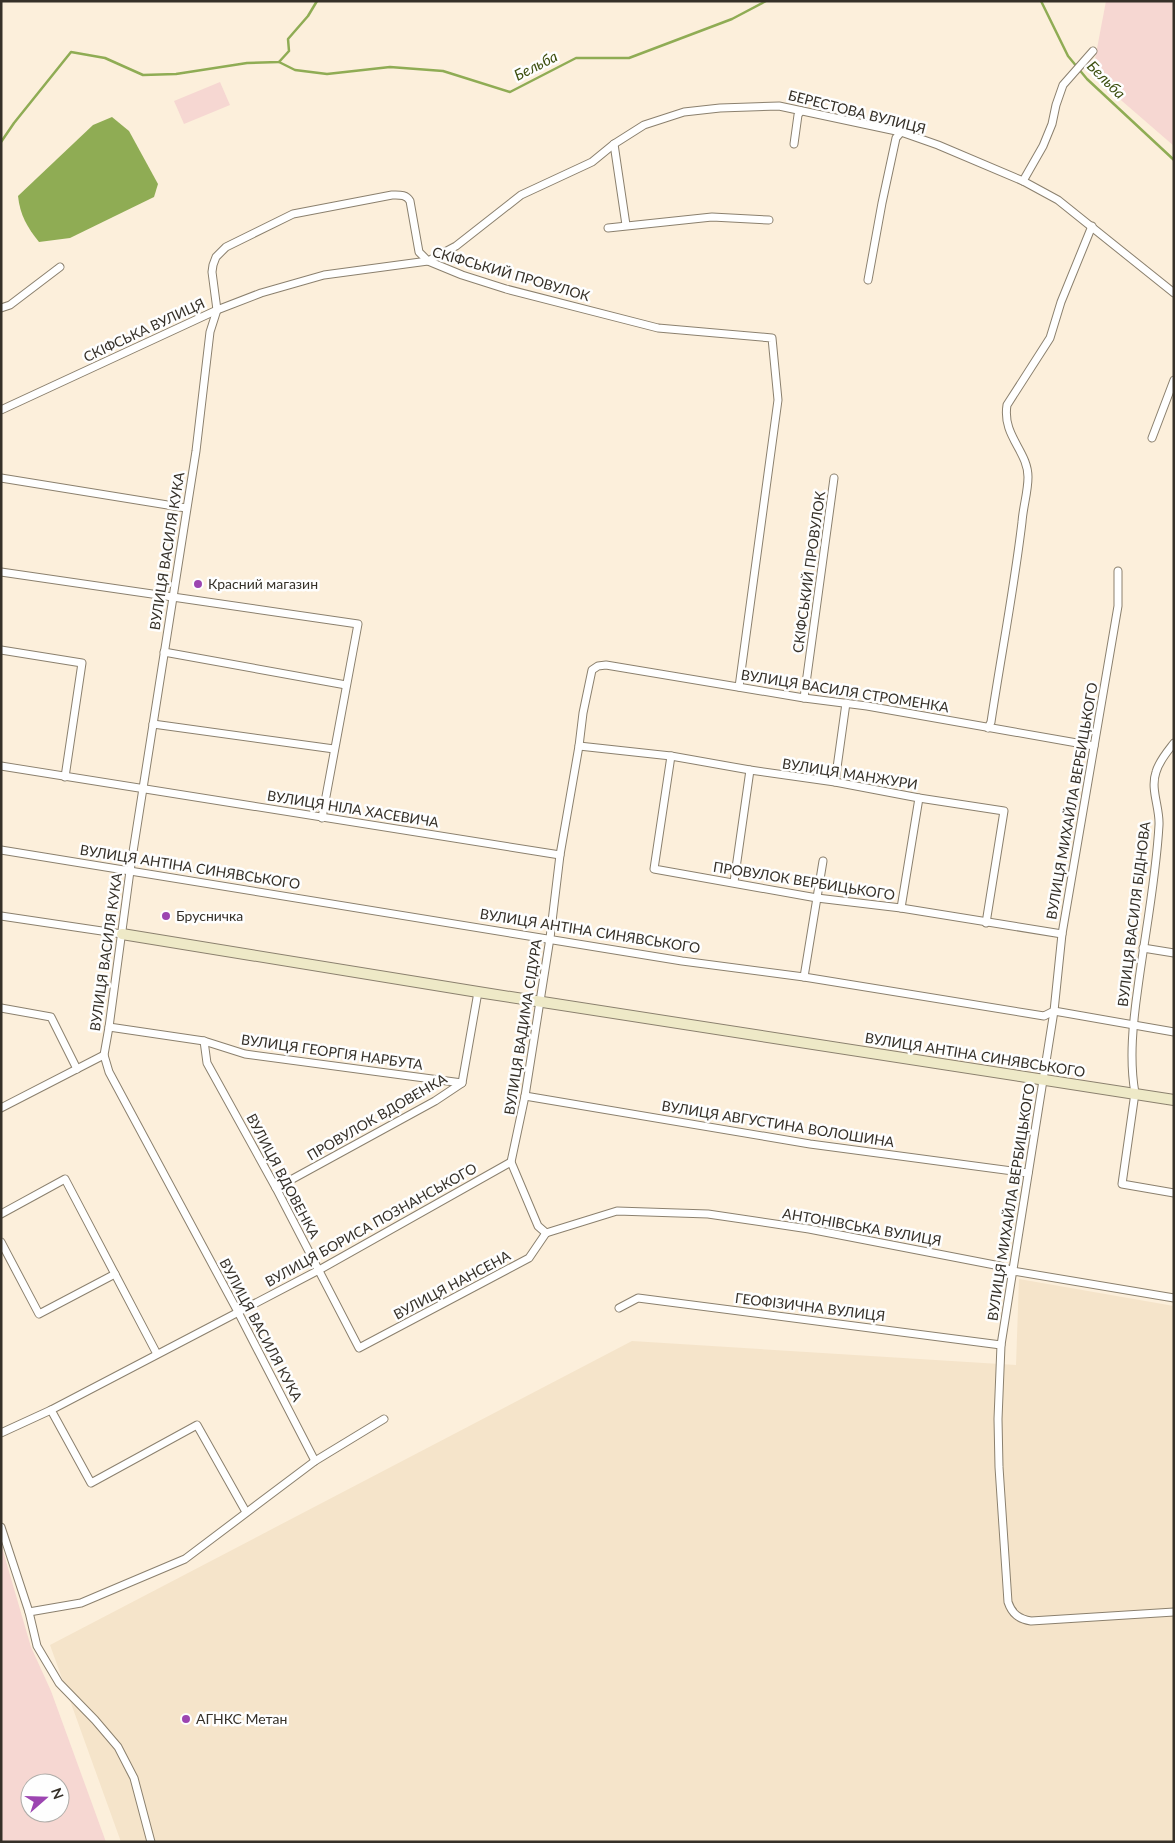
<svg xmlns="http://www.w3.org/2000/svg" width="1175" height="1843" font-family="Lato,sans-serif">
	<style>
		.built { fill: #f5e4ca }
		.green { fill: #f6d7d2; fill-rule: evenodd }
		.water { fill: #8fac54 }
		.lines { fill: none; stroke-linecap: round; stroke-linejoin: round }
		.stream { stroke: #8fac54; stroke-width: 2.5 }
		.street-casing { stroke: #8b806e; stroke-width: 9 }
		.secondary-casing { stroke: #8b806e; stroke-width: 12 }
		.street { stroke: #fff; stroke-width: 7 }
		.secondary { stroke: #eee9c7; stroke-width: 10 }
		.poi-dot { fill: #9c45b1; stroke: #fefefe; stroke-width: 2 }
		.labels { text-anchor: middle; stroke-width: 5; stroke-linejoin: round; paint-order: stroke }
		.street-label { font-size: 14px; fill: #353028; stroke: #fefefe }
		.poi-label { font-size: 14px; fill: #353028; stroke: #fefefe; text-anchor: start }
		.water-label { font-size: 15px; font-style: italic; fill: #3d4f0f; stroke: #fefefe }
	</style>
	<rect width="100%" height="100%" fill="#fcefdb"/>
	<path class="built" d="M1019,1279L1174,1306V1842H121L50,1645L632,1341L1016,1365Z"/>
	<g class="green">
		<path d="M1106,1H1174V146L1092,75Z"/>
		<path d="M220,82L230,105L184,124L174,101Z"/>
		<path d="M1,1544L31,1647L51,1691L106,1842H1ZM30,1783H60V1813H30Z"/>
	</g>
	<path class="water" d="M112,117L129,131L158,184L154,197L70,238L39,242C27,227 20,215 18,196L93,125Z"/>
	<g class="lines">
		<g class="stream">
			<path d="M1041,1L1068,56L1087,79L1174,160"/>
			<path d="M279,62L295,70L327,74L390,67L443,71L510,92L576,58H629L732,19L766,1"/>
			<path d="M1,142L14,123L71,52L105,58L143,75L176,74L247,63L279,62L289,51L288,39L308,16L317,1"/>
		</g>
		<g class="street-casing">
			<g id="street">
				<path d="M614,144L626,225"/>
				<path d="M794,144L798,115L801,111"/>
				<path d="M1023,181L1043,146L1052,124L1056,105L1063,85L1093,51"/>
				<path d="M608,228L712,217L769,220"/>
				<path d="M868,280L882,203L896,138L901,132"/>
				<path d="M1,308L10,305L60,267"/>
				<path d="M1,410L217,310L261,293L324,275L428,261L462,275L506,289L658,328L772,338L778,400L739,687"/>
				<path d="M1152,438L1174,380"/>
				<path d="M1,478L186,508"/>
				<path d="M1118,571V606L1062,934L1054,1011L1001,1345L998,1419L999,1467L1008,1602C1012,1614 1019,1619 1031,1621L1174,1612"/>
				<path d="M1,572L358,624L322,818"/>
				<path d="M1,650L82,663L65,777"/>
				<path d="M164,652L346,685"/>
				<path d="M804,698L834,478"/>
				<path d="M153,724L334,749"/>
				<path d="M988,728L991,722C1001,656 1014,589 1022,522C1023,507 1028,492 1028,477C1028,451 1002,436 1007,405L1050,338L1061,302L1092,226"/>
				<path d="M1174,743C1167,752 1159,761 1156,772C1150,789 1160,808 1159,825C1156,879 1145,934 1138,987C1133,1022 1129,1059 1135,1093L1122,1184L1174,1193"/>
				<path d="M579,746L671,756L750,770L835,782L919,798L1004,811L986,923"/>
				<path d="M671,756L654,869L817,898L901,908L1062,934"/>
				<path d="M1,766L560,855"/>
				<path d="M835,782L846,703"/>
				<path d="M1,850L682,961L804,977L1044,1016L1054,1011L1174,1032"/>
				<path d="M734,882L750,770"/>
				<path d="M901,908L919,798"/>
				<path d="M1,916L122,934"/>
				<path d="M1143,948L1174,953"/>
				<path d="M804,977L823,861"/>
				<path d="M1,1008L51,1017L77,1069"/>
				<path d="M109,1027L204,1041L245,1054L462,1083"/>
				<path d="M204,1041L207,1063L276,1188L359,1348L529,1258L546,1233"/>
				<path d="M525,1096L810,1144L1028,1173"/>
				<path d="M1,1108L104,1055"/>
				<path d="M276,1188L435,1101L462,1083L478,992"/>
				<path d="M1,1214L65,1179L157,1354"/>
				<path d="M546,1233L538,1226L511,1162L525,1096L550,938L560,855L579,746L583,713L592,670L598,666L606,665L804,698L867,706L1094,746"/>
				<path d="M546,1233L617,1211L708,1214L809,1229L1000,1266L1013,1271L1174,1298"/>
				<path d="M1,1242L39,1314L115,1274"/>
				<path d="M619,1308L638,1298L1001,1345"/>
				<path d="M51,1410L91,1483L197,1425L246,1512"/>
				<path d="M1,1433L51,1410L319,1270L511,1162"/>
				<path d="M315,1461L238,1312L109,1072L104,1055L109,1027L130,871L196,451L210,332L217,310L212,272L213,265L216,257L226,247L293,214L392,195C399,195 406,194 410,201L419,252L428,261L456,246L521,195L592,162L614,144L644,125L684,112L720,108L779,106L901,132L938,145L1023,181L1058,200L1174,293"/>
				<path d="M1,1527L29,1612L37,1646L59,1683L95,1720L118,1747L134,1778L151,1842"/>
				<path d="M29,1612L81,1603L185,1559L315,1461L384,1419"/>
			</g>
		</g>
		<g class="secondary-casing">
			<path id="secondary" d="M122,934L478,992L1174,1100"/>
		</g>
		<use href="#street" class="street"/>
		<use href="#secondary" class="secondary"/>
	</g>
	<g class="poi-dot">
		<circle cx="198" cy="584" r="5"/>
		<circle cx="166" cy="916" r="5"/>
		<circle cx="186" cy="1719" r="5"/>
	</g>
	<g class="labels">
		<g class="street-label">
			<text transform="translate(857 112) rotate(14)" y="5">БЕРЕСТОВА ВУЛИЦЯ</text>
			<text transform="translate(511 274) rotate(16)" y="5">СКІФСЬКИЙ ПРОВУЛОК</text>
			<text transform="translate(144 330) rotate(-25)" y="5">СКІФСЬКА ВУЛИЦЯ</text>
			<text transform="translate(167 551) rotate(-81)" y="5">ВУЛИЦЯ ВАСИЛЯ КУКА</text>
			<text transform="translate(809 572) rotate(-82)" y="5">СКІФСЬКИЙ ПРОВУЛОК</text>
			<text transform="translate(845 691) rotate(9)" y="5">ВУЛИЦЯ ВАСИЛЯ СТРОМЕНКА</text>
			<text transform="translate(850 774) rotate(9)" y="5">ВУЛИЦЯ МАНЖУРИ</text>
			<text transform="translate(1072 801) rotate(-80)" y="5">ВУЛИЦЯ МИХАЙЛА ВЕРБИЦЬКОГО</text>
			<text transform="translate(353 809) rotate(9)" y="5">ВУЛИЦЯ НІЛА ХАСЕВИЧА</text>
			<text transform="translate(190 867) rotate(9)" y="5">ВУЛИЦЯ АНТІНА СИНЯВСЬКОГО</text>
			<text transform="translate(804 881) rotate(9)" y="5">ПРОВУЛОК ВЕРБИЦЬКОГО</text>
			<text transform="translate(1134 914) rotate(-83)" y="5">ВУЛИЦЯ ВАСИЛЯ БІДНОВА</text>
			<text transform="translate(590 931) rotate(9)" y="5">ВУЛИЦЯ АНТІНА СИНЯВСЬКОГО</text>
			<text transform="translate(106 952) rotate(-82)" y="5">ВУЛИЦЯ ВАСИЛЯ КУКА</text>
			<text transform="translate(523 1027) rotate(-81)" y="5">ВУЛИЦЯ ВАДИМА СІДУРА</text>
			<text transform="translate(332 1052) rotate(8)" y="5">ВУЛИЦЯ ГЕОРГІЯ НАРБУТА</text>
			<text transform="translate(975 1055) rotate(9)" y="5">ВУЛИЦЯ АНТІНА СИНЯВСЬКОГО</text>
			<text transform="translate(377 1117) rotate(-30)" y="5">ПРОВУЛОК ВДОВЕНКА</text>
			<text transform="translate(778 1124) rotate(9)" y="5">ВУЛИЦЯ АВГУСТИНА ВОЛОШИНА</text>
			<text transform="translate(283 1176) rotate(62)" y="5">ВУЛИЦЯ ВДОВЕНКА</text>
			<text transform="translate(1011 1202) rotate(-81)" y="5">ВУЛИЦЯ МИХАЙЛА ВЕРБИЦЬКОГО</text>
			<text transform="translate(371 1225) rotate(-29)" y="5">ВУЛИЦЯ БОРИСА ПОЗНАНСЬКОГО</text>
			<text transform="translate(862 1227) rotate(10)" y="5">АНТОНІВСЬКА ВУЛИЦЯ</text>
			<text transform="translate(452 1285) rotate(-28)" y="5">ВУЛИЦЯ НАНСЕНА</text>
			<text transform="translate(810 1307) rotate(7)" y="5">ГЕОФІЗИЧНА ВУЛИЦЯ</text>
			<text transform="translate(261 1330) rotate(62)" y="5">ВУЛИЦЯ ВАСИЛЯ КУКА</text>
		</g>
		<g class="poi-label">
			<text x="208" y="589">Красний магазин</text>
			<text x="176" y="921">Брусничка</text>
			<text x="196" y="1724">АГНКС Метан</text>
		</g>
		<g class="water-label">
			<text transform="translate(536 66) rotate(-27)" y="5">Бельба</text>
			<text transform="translate(1106 80) rotate(45)" y="5">Бельба</text>
		</g>
	</g>
	<rect width="1175" height="1843" fill="none" stroke="#353028" stroke-width="5"/>
	<g transform="translate(45 1798) rotate(70)"><circle r="24" fill="#fefefe" stroke="#aeaca8"/>
	<path d="M0-4L9 19L0 12L-9 19Z" fill="#9c45b1"/>
	<text y="-8" font-size="14" font-weight="bold" text-anchor="middle" fill="#353028">N</text>
	</g>
</svg>
